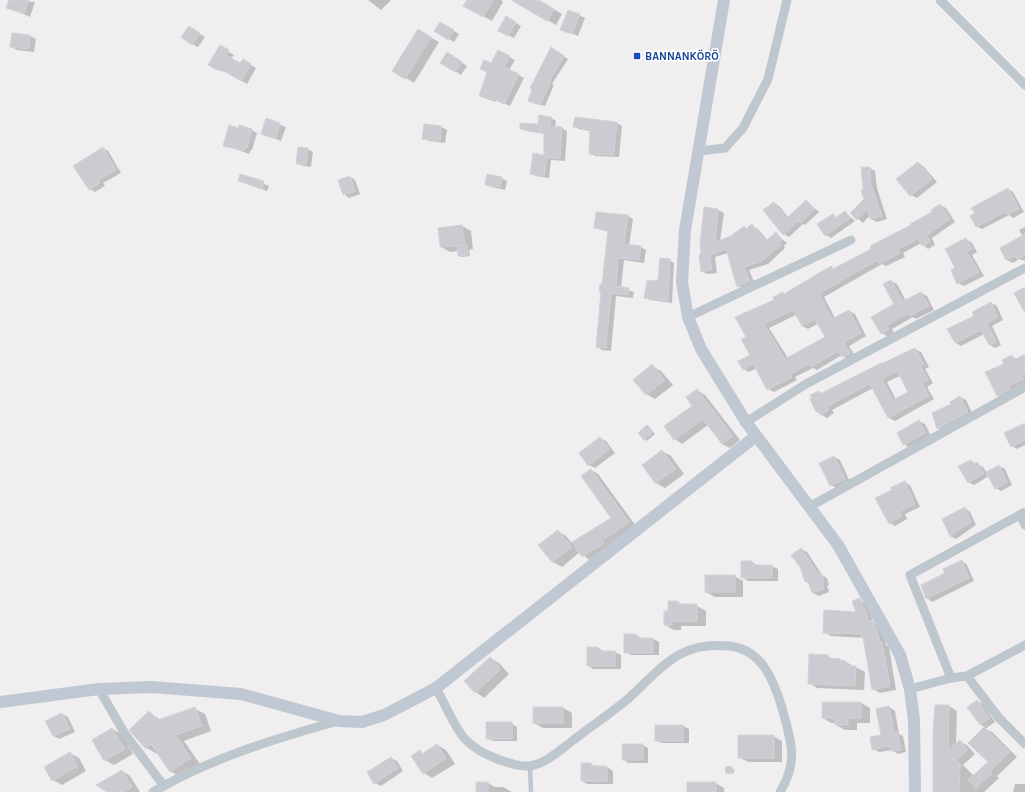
<svg xmlns="http://www.w3.org/2000/svg" width="1025" height="792" font-family="Karla,sans-serif">
	<style>
		.shadow { fill: #0003; fill-rule: evenodd }
		.building { fill: #cbccd2; stroke: #d2d3d9; fill-rule: evenodd }
		.lines { fill: none; stroke-linecap: round; stroke-linejoin: round }
		.lane { stroke: #bfc7ce; stroke-width: 4.5 }
		.street { stroke: #bfc7ce; stroke-width: 9 }
		.secondary { stroke: #c0c8d3; stroke-width: 12 }
		.transit-dot { fill: #1a4fb4; stroke: #fff; stroke-width: 1.5 }
		.labels { text-anchor: middle; stroke-width: 3.5; stroke-linejoin: round; paint-order: stroke }
		.transit-label { font-size: 11px; font-weight: bold; fill: #164399; stroke: #fff; text-anchor: start }
	</style>
	<rect width="100%" height="100%" fill="#f0eeee"/>
	<g class="shadow">
		<path d="M10,0L35,2L30,17L7,7Z"/>
		<path d="M368,0H391L381,10Z"/>
		<path d="M468,0H501L503,2L492,21L465,6Z"/>
		<path d="M516,0H538L562,14L556,25L515,2Z"/>
		<path d="M579,15L585,18L578,36L561,29Z"/>
		<path d="M507,18L521,26L514,38L499,30Z"/>
		<path d="M440,23L459,34L454,42L436,31Z"/>
		<path d="M418,30L439,42L414,83L393,70Z"/>
		<path d="M195,31L205,37L198,47L192,44Z"/>
		<path d="M13,34L30,36L36,39L34,52L17,50L11,46Z"/>
		<path d="M220,47L234,55L231,59L240,64L243,60L256,68L247,84L224,70L223,72L209,65Z"/>
		<path d="M552,49L568,59L552,84L554,85L545,106L534,103L533,89Z"/>
		<path d="M499,52L515,60L509,70L524,78L510,106L496,100V102L480,96L488,73L481,69L492,64Z"/>
		<path d="M453,57L467,66L461,75L442,62Z"/>
		<path d="M540,116L551,118L556,121L555,127L562,128L567,131L565,161L551,160L549,178L536,176L531,174L545,156V134L526,131L521,128L539,125Z"/>
		<path d="M266,120L286,127L281,141L262,134Z"/>
		<path d="M617,123L622,126L619,157L595,156L590,153L591,131L579,129L574,126Z"/>
		<path d="M441,127L447,130L445,143L429,141L423,138Z"/>
		<path d="M239,129L252,130L257,133L252,150H251L249,154L225,145Z"/>
		<path d="M103,148L108,151L121,173L103,183L105,186L95,192L90,189Z"/>
		<path d="M307,149L313,152L311,167L303,166L297,163Z"/>
		<path d="M918,163L923,166L937,182L917,198L911,195Z"/>
		<path d="M870,168L875,171L877,188L887,219L877,222L871,219L870,215L863,223L851,213L865,199Z"/>
		<path d="M241,175L269,186L267,191L239,180Z"/>
		<path d="M350,177L355,180L360,194L349,198L344,194Z"/>
		<path d="M501,178L507,181L505,190L492,187L486,184Z"/>
		<path d="M1008,189L1013,192L1024,212L1013,218L1009,215L982,229L976,226Z"/>
		<path d="M806,201L819,212L805,225L803,224L789,237L784,234L774,203L779,206L789,218Z"/>
		<path d="M940,205L946,208L955,222L932,238L935,245L928,249L921,243L903,253L905,257L886,266L882,264L824,297L835,318L849,311L855,314L866,336L849,346L855,356L848,360L842,355L817,370L813,368L795,377L797,380L774,392L768,389L757,368L749,372L743,369L751,355L747,337L775,300L831,268L834,269L873,249L933,213ZM796,315L802,326L808,329L819,323L826,338L788,358L769,328Z"/>
		<path d="M704,209L718,210L724,213L720,241L732,237L744,228L748,230L752,226L758,229L768,241L776,234L787,243L784,246L785,248L768,264L749,270L755,284L743,289L738,286L728,253L715,257L717,273L707,274L702,271Z"/>
		<path d="M845,212L855,221L831,238L826,235L819,225L833,215L837,218Z"/>
		<path d="M628,216L633,219L629,246L641,247L646,250L644,263L624,260L621,288L634,292L633,298L616,296L611,351L602,350L597,347L602,293L600,291L602,285L609,232L595,228Z"/>
		<path d="M462,226L471,231L473,249L469,250L470,256L462,257L459,255V251L450,252L441,247L439,229Z"/>
		<path d="M1025,227V261L1019,259L1013,263L1007,260L1001,248L1023,237L1019,230Z"/>
		<path d="M966,239L972,243L977,252L972,255L984,276L964,286L958,283L956,269Z"/>
		<path d="M669,260L674,263L672,303L650,300L645,297L658,281Z"/>
		<path d="M891,281L897,284L906,301L921,293L927,296L934,310L916,319L913,317L892,329L894,333L887,336L882,333L896,305Z"/>
		<path d="M991,303L997,306L1003,320L992,326L1001,345L995,348L990,345L984,334L961,346L956,343L975,316Z"/>
		<path d="M915,349L921,352L929,367L925,369L933,383L927,387L934,399L895,421L889,418L873,388L832,410L834,413L827,418L817,412L811,400L819,392L823,394L881,364L882,365ZM900,376L909,393L896,400L887,382Z"/>
		<path d="M1025,355V386L1005,399L998,395L1006,364L1012,357L1017,359Z"/>
		<path d="M652,366L661,371L673,385L655,399L646,394Z"/>
		<path d="M697,390L705,395L740,440L730,448L722,444L708,425L682,444L675,439L694,406Z"/>
		<path d="M960,397L966,400L973,415L944,431L938,428L952,404Z"/>
		<path d="M919,421L925,424L931,436L909,448L904,444Z"/>
		<path d="M1025,424V445L1017,449L1012,446Z"/>
		<path d="M648,426L655,434L647,441L645,439Z"/>
		<path d="M600,438L606,441L615,453L595,468L589,465Z"/>
		<path d="M662,451L671,456L684,474L665,488L656,483L643,465Z"/>
		<path d="M834,457L840,460L850,482L837,488L831,485Z"/>
		<path d="M971,461L983,467L987,473L999,466L1005,469L1012,485L1001,491L996,488L989,476L974,485L968,482Z"/>
		<path d="M591,470L598,474L636,526L589,560L580,552L562,567L553,562L540,546L558,531L566,536L572,543L612,518Z"/>
		<path d="M905,482L910,485L920,507L905,514L907,519L895,526L890,523L893,491Z"/>
		<path d="M965,508L970,512L976,525L956,539L950,536Z"/>
		<path d="M801,549L807,552L822,575L827,578L829,585L827,586L829,592L819,596L813,593L810,584L806,582Z"/>
		<path d="M962,561L967,565L974,581L932,602L927,598L946,574Z"/>
		<path d="M752,562L758,566H772L778,569V581H748L742,577Z"/>
		<path d="M734,576L743,581V597H715L706,592Z"/>
		<path d="M859,600L866,604L874,623L879,625L884,634L886,645L889,647L896,690L880,693L873,689L864,638L831,636L824,632L857,613Z"/>
		<path d="M678,602L684,606H697L706,611V626H681V630H674L665,625L669,612Z"/>
		<path d="M636,635L641,638L653,639L659,642V655H631L625,652Z"/>
		<path d="M598,648L603,651L615,652L621,655V669H593L588,665Z"/>
		<path d="M827,656L835,660L846,662L865,672L864,690L817,688L809,683Z"/>
		<path d="M490,658L499,663L509,674L484,698L476,692Z"/>
		<path d="M977,701L983,704L995,722L985,729L992,732L1017,757L997,776L999,778L984,792H934L936,706H949L957,711L956,744L960,741L968,746L975,754L963,765L974,776L989,762L970,743L985,727L981,725L968,707Z"/>
		<path d="M823,703H861L870,708V723H857V730H845L836,725V723H831L823,718Z"/>
		<path d="M889,707L895,711L899,734L903,736L906,752L898,754L892,750L879,752L873,749L882,736Z"/>
		<path d="M534,708H563L572,713V728H543L534,723Z"/>
		<path d="M195,709L205,714L211,731L184,741L200,764L180,777L170,771L158,752L157,754L147,748L131,730L149,712L161,720Z"/>
		<path d="M62,714L68,717L75,732L59,739L54,736L47,721Z"/>
		<path d="M511,723L517,727V741H493L487,738Z"/>
		<path d="M656,726H683L689,729V743H662L656,740Z"/>
		<path d="M112,729L121,734L133,754L114,765L105,760Z"/>
		<path d="M773,736L782,741V762H748L739,757Z"/>
		<path d="M437,745L446,750L455,764L432,778L424,773L420,751L424,754Z"/>
		<path d="M642,745L648,748V763H628L623,759Z"/>
		<path d="M70,753L79,758L86,771L62,785L53,780Z"/>
		<path d="M391,758L397,761L403,771L381,786L375,783Z"/>
		<path d="M591,764L596,767H607L613,771V784H587L582,781Z"/>
		<path d="M729,766L735,771L732,774L726,770Z"/>
		<path d="M122,771L130,776L140,792H109Z"/>
		<path d="M477,783H488L495,787H503L512,792H477Z"/>
		<path d="M715,783L724,788V792H688Z"/>
		<path d="M1015,784H1025V792H1013Z"/>
	</g>
	<g class="building">
		<path d="M9,0H29L24,14L6,8Z"/>
		<path d="M467,0H493L483,17L463,6Z"/>
		<path d="M511,0H539L554,9L547,21Z"/>
		<path d="M568,10L580,14L572,34L560,30Z"/>
		<path d="M506,16L516,22L508,36L498,31Z"/>
		<path d="M440,22L454,30L448,40L434,31Z"/>
		<path d="M189,26L200,33L192,45L181,37Z"/>
		<path d="M418,29L431,37L405,79L392,71Z"/>
		<path d="M12,33L30,35L29,49L10,47Z"/>
		<path d="M220,45L229,50L226,55L240,63L243,59L251,64L241,81L219,68L217,70L208,65Z"/>
		<path d="M551,47L564,56L549,81L551,82L540,105L528,101L532,90L530,88Z"/>
		<path d="M498,50L510,56L504,67L519,74L504,104L491,98L490,100L479,96L487,72L480,69L484,60L491,63Z"/>
		<path d="M447,52L462,62L455,72L440,63Z"/>
		<path d="M539,115L551,117L550,126L562,127L560,159L547,158L544,176L530,174L533,153L544,155V133L520,129V123L538,124Z"/>
		<path d="M575,117L617,122L614,155L589,154L590,129L573,127Z"/>
		<path d="M266,118L280,123L276,139L261,134Z"/>
		<path d="M424,124L441,126L440,141L422,139Z"/>
		<path d="M229,125L238,128L239,125L252,129L247,148L245,147L244,151L223,146Z"/>
		<path d="M103,147L116,170L98,180L100,183L89,190L73,166Z"/>
		<path d="M298,147L308,148L306,165L296,164Z"/>
		<path d="M918,162L932,179L910,196L896,179Z"/>
		<path d="M861,167H870L871,184L882,216L870,219L867,209L857,220L850,213L864,199L861,191L863,190Z"/>
		<path d="M240,174L264,181L262,189L238,181Z"/>
		<path d="M487,174L502,177L500,187L485,185Z"/>
		<path d="M350,176L355,191L343,195L338,180Z"/>
		<path d="M1008,188L1019,209L1007,215L1005,212L976,227L970,216L975,213L971,208Z"/>
		<path d="M806,200L815,209L800,223L798,221L783,235L763,210L774,202L787,218Z"/>
		<path d="M940,204L950,219L927,235L930,242L922,246L918,239L898,249L900,253L879,264L877,260L819,294L832,319L849,310L861,333L844,342L850,353L842,357L838,351L811,367L809,364L790,374L792,377L767,390L753,364L743,370L738,361L750,355L741,339L746,337L735,317L774,300L773,297L783,292L784,294L831,266L833,269L871,249L870,246L911,225L910,224L932,212L931,210ZM793,310L802,326L815,319L825,337L785,359L764,324Z"/>
		<path d="M704,207L718,209L715,242L731,236L744,226L746,229L752,224L766,241L776,232L782,240L779,243L781,245L762,261L744,267L750,281L737,287L726,249L710,255L712,270L701,272L699,255H701L700,244Z"/>
		<path d="M845,211L850,218L825,236L817,224L833,214L835,218Z"/>
		<path d="M596,212L628,215L624,244L641,246L639,260L618,258L616,286L629,288L628,295L611,293L606,348L596,347L601,292H599L600,284H602L608,230L594,228Z"/>
		<path d="M462,225L465,245L440,247L438,228Z"/>
		<path d="M1025,234V255L1017,259L1015,256L1006,260L1000,248Z"/>
		<path d="M966,238L972,249L967,252L979,272L957,284L951,270L955,268L945,249Z"/>
		<path d="M467,245L468,255L458,256L457,246Z"/>
		<path d="M660,258L670,259L668,301L644,298L647,281L658,280Z"/>
		<path d="M891,280L903,301L921,292L929,306L910,316L908,313L887,325L889,329L881,334L871,317L894,304L883,284Z"/>
		<path d="M1025,287V313L1014,293Z"/>
		<path d="M991,302L998,317L987,323L996,342L989,345L981,330L955,343L947,329L974,316L972,312Z"/>
		<path d="M915,348L924,364L920,365L928,380L922,383L929,396L888,418L870,384L837,401L827,407L829,410L820,415L818,411L816,412L810,399L812,398L810,395L819,391L820,394L881,363V364ZM897,371L908,392L893,400L882,379Z"/>
		<path d="M1025,354V373L1021,375L1024,379L1008,386L1010,389L997,396L985,372L1004,364L1002,360L1012,355L1014,360Z"/>
		<path d="M652,364L665,380L646,395L633,380Z"/>
		<path d="M697,389L733,436L722,444L703,419L674,440L664,426L692,406L686,397Z"/>
		<path d="M960,396L968,412L937,429L932,413L951,404L950,402Z"/>
		<path d="M919,420L926,433L903,445L897,433Z"/>
		<path d="M1025,423V440L1011,447L1004,433Z"/>
		<path d="M647,425L653,432L644,440L638,433Z"/>
		<path d="M600,437L610,449L588,466L579,453Z"/>
		<path d="M662,450L676,469L655,483L642,465Z"/>
		<path d="M834,456L845,479L830,486L819,463Z"/>
		<path d="M971,460L974,464L977,462L984,473L968,483L958,466Z"/>
		<path d="M999,465L1007,482L995,489L986,472Z"/>
		<path d="M591,469L629,522L602,541L604,543L582,557L572,542L611,518L581,476Z"/>
		<path d="M905,481L915,504L900,511L902,516L889,524L875,498L892,490L890,488Z"/>
		<path d="M965,507L971,522L950,536L942,519Z"/>
		<path d="M558,530L572,547L552,562L538,545Z"/>
		<path d="M801,548L819,575L821,574L824,582L822,583L824,589L812,593L808,581L805,582L800,567L791,555Z"/>
		<path d="M962,560L969,578L926,599L921,585L945,573L943,569Z"/>
		<path d="M741,561H752V565H772V578H741Z"/>
		<rect x="705" y="575" width="30" height="17"/>
		<path d="M860,598L869,621L872,620L877,630L880,642H882L890,686L872,690L863,637H861V634L823,633L824,610L856,612L852,601Z"/>
		<path d="M668,601H678V604H697V621H672V625H664V611H668Z"/>
		<path d="M624,634H636V638H653V653H624Z"/>
		<path d="M587,647H598V651H615V666H587Z"/>
		<path d="M809,654L828,655V658L840,659V660L846,661V665L856,666L855,686L808,684Z"/>
		<path d="M490,657L501,669L475,693L464,681Z"/>
		<path d="M977,700L990,718L980,725L967,707Z"/>
		<path d="M822,702H861V718H848V725H835V718H822Z"/>
		<path d="M935,705H949L948,750L960,740L968,750L956,760L960,764L959,792H933V730Z"/>
		<path d="M889,706L894,733L897,732L901,750L891,751L890,746L872,750L870,737L881,735L876,709Z"/>
		<path d="M195,707L202,726L175,735L191,758L170,772L151,744L146,749L129,730L149,711L158,720Z"/>
		<rect x="533" y="707" width="30" height="16"/>
		<path d="M62,713L70,729L53,736L45,721Z"/>
		<rect x="486" y="722" width="26" height="17"/>
		<rect x="655" y="725" width="28" height="16"/>
		<path d="M984,727L1010,752L990,771L992,773L976,788L968,780L988,762L968,743Z"/>
		<path d="M112,728L125,749L104,761L92,740Z"/>
		<rect x="738" y="735" width="36" height="23"/>
		<path d="M437,744L446,758L423,774L411,756L420,750L422,754Z"/>
		<rect x="622" y="744" width="21" height="16"/>
		<path d="M70,752L78,766L52,781L44,767Z"/>
		<path d="M391,757L398,768L374,784L367,772Z"/>
		<path d="M581,763H591V766H607V781H581Z"/>
		<circle cx="729" cy="770" r="4"/>
		<path d="M122,770L132,787L123,792H107L96,785Z"/>
		<rect x="476" y="782" width="12" height="10"/>
		<rect x="687" y="782" width="29" height="10"/>
	</g>
	<g class="lines">
		<path class="lane" d="M530,766L531,792"/>
		<g class="street">
			<path d="M940,0L1025,85"/>
			<path d="M699,151L725,148L743,128L768,79L787,0"/>
			<path d="M688,317L851,240"/>
			<path d="M746,422L806,384L1025,268"/>
			<path d="M809,507L1025,387"/>
			<path d="M1020,515L1025,525"/>
			<path d="M967,676L999,718L1025,744"/>
			<path d="M951,678L910,575L1025,512"/>
			<path d="M436,688C445,704 453,724 464,738C474,749 486,755 500,760C509,763 519,767 529,766C545,764 559,751 571,742C590,727 610,714 629,698C647,682 666,658 690,650C703,645 715,645 729,646C762,649 774,681 782,708C791,741 799,761 780,792"/>
			<path d="M99,689L125,734L164,786"/>
			<path d="M910,689L951,678L967,676L1025,645"/>
			<path d="M153,792C211,758 274,739 338,721"/>
		</g>
		<g class="secondary">
			<path d="M724,0L685,230L682,282L688,317L701,349L746,422L838,545L900,655L910,689L914,721L915,792"/>
			<path d="M0,702L99,689L152,687L241,694L339,721L362,722L384,715L436,688L756,436"/>
		</g>
	</g>
	<rect class="transit-dot" x="633" y="52" width="8" height="8" rx="2"/>
	<g class="labels">
		<g class="transit-label">
			<text x="645" y="60">BANNANKÖRÖ</text>
		</g>
	</g>
</svg>
